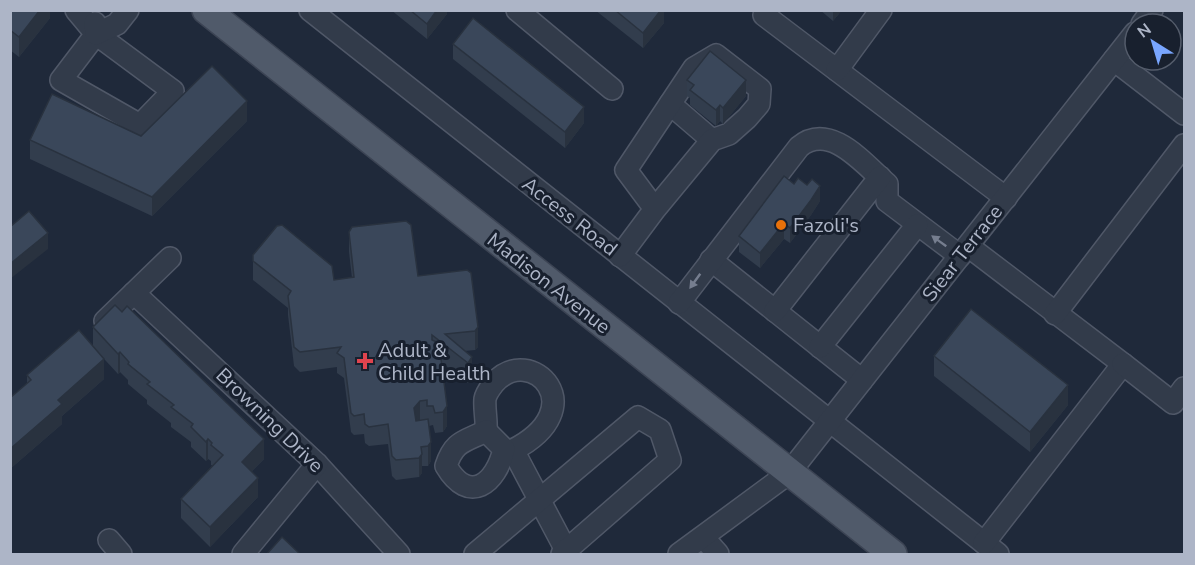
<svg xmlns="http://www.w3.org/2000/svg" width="1195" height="565" font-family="'Nunito Sans',sans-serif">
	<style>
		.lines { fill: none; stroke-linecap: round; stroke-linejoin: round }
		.minor-casing { stroke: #505868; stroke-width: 24 }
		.major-casing { stroke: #3c4454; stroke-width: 30 }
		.minor { stroke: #323b4a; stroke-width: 21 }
		.major { stroke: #505a6a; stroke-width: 27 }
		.wall { fill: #323d4d }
		.shaded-wall { fill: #29323f }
		.building { fill: #3a475a; stroke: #29323f; stroke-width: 1.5 }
		.oneway { fill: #767e8f }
		.food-dot { fill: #e8710a; stroke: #18202e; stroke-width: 2 }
		.health-dot { fill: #e0444e; stroke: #18202e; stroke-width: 2 }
		.labels { text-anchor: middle; stroke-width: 6; stroke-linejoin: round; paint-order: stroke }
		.street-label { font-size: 20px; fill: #adb5c7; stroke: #18202e }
		.poi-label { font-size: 20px; fill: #adb5c7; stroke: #18202e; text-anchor: start }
	</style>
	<rect width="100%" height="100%" fill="#1f293a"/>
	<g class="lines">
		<g class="minor-casing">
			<g id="minor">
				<path d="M76,10L96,34L173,91L140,125L61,80L96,34"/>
				<path d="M310,10L998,554"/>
				<path d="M517,10L612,89"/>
				<path d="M764,15L1006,198"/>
				<path d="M95,23L96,34L117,24L128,10"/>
				<path d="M1142,24L1152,10"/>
				<path d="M1114,60L1184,114"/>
				<path d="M837,70L881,10"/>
				<path d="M670,104L712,140"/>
				<path d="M968,246L1123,364L984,543"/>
				<path d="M620,256L655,209L712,140L729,134L747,118L759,104L760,89L716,55L694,68L626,170L655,209"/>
				<path d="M711,260L862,380"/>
				<path d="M134,293L317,464L399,554"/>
				<path d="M679,303L799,147C830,121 864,164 887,184V201L960,256"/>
				<path d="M775,311L880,177"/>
				<path d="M1055,314L1184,145"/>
				<path d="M105,321L170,258"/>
				<path d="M820,347L917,225"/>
				<path d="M1123,364L1173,403L1184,388"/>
				<path d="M486,431C487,421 484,409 485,399C486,393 491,387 494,383C531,342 595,408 513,450L568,554"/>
				<path d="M486,431L504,449C496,484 469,505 446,466C454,441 464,442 486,431Z"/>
				<path d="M703,537L718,554"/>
				<path d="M109,540L121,554"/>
				<path d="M243,554L317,464"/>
				<path d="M475,554L638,417L660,430L670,460L562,554"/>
				<path d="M679,554L789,473L1135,33"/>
			</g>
		</g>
		<g class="major-casing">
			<path id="major" d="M206,10L893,554"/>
		</g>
		<use href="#minor" class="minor"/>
		<use href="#major" class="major"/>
	</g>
	<g class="wall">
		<path d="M10,10H50V18L19,57L10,50Z"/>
		<path d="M391,10H447V14L427,39Z"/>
		<path d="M595,10H664V23L643,48Z"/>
		<path d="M820,10H842L833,21Z"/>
		<path d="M453,44L584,123L565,148L453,59Z"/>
		<path d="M687,80L746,96L723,124L720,121L716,126L690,105V98L687,96Z"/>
		<path d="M247,121L152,216L30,159V140L141,136Z"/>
		<path d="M794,184L820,201L811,215L790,243L784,239L760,268L739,252V236Z"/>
		<path d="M349,232L418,276L467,270L478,347L475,350L465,351L472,377L468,383L441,362L447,426L443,432L435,433L433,425L429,426L431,461L428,466H422V473L419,477L396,480L392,476L388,444L369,446L365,443L364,434L354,435L351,432L344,378L337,373V367L300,372L294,366L288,315V308L253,280V255L334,280L352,278L349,252Z"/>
		<path d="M93,327L264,459L252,471L258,497L210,547L181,518V499L213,466L211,465V461L208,459L206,461L191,447V442L171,427V423L147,404V400L128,384V380L120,372L118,374L94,348L104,379L62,416V424L10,469V398L27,383V375L93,347Z"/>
		<path d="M934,356L1068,405L1030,452L934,376Z"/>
	</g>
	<g class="shaded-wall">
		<path d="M40,10H50V18L19,57V37Z"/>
		<path d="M437,10H447V14L427,39V24Z"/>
		<path d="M661,10H664V23L643,48V33Z"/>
		<path d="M833,10H842L833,21Z"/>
		<path d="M746,80V96L723,124V108Z"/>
		<path d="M247,101V121L152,216V197Z"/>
		<path d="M720,105V121L716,126V110Z"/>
		<path d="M584,107V123L565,148V132Z"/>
		<path d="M820,186V201L811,215L790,243V228Z"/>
		<path d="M784,223V239L760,268V253Z"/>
		<path d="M48,233V249L10,279V264Z"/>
		<path d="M478,327V347L475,350V331Z"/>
		<path d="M120,352V372L118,374V354Z"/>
		<path d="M472,357V377L468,383V363Z"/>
		<path d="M104,359V379L62,416V424L10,469V449L58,400Z"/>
		<path d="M1068,385V405L1030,452V432Z"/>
		<path d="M420,401V420L414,427V408Z"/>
		<path d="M447,406V426L443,432V412Z"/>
		<path d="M208,439V459L206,461V442Z"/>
		<path d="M264,439V459L242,481V462Z"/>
		<path d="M431,442V461L428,466V446Z"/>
		<path d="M422,454V473L419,477V458Z"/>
		<path d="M258,478V497L210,547V527Z"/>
	</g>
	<g class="building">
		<path d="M10,10H40L19,37L10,30Z"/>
		<path d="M410,10H437L427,24Z"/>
		<path d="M615,10H661L643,33Z"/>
		<path d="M473,18L584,107L565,132L453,44Z"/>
		<path d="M710,51L746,80L723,108L720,105L716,110L690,90L694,85L687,80Z"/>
		<path d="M212,66L247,101L152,197L30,140L52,94L141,136Z"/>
		<path d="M784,176L794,184L798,178L807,185L812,179L820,186L811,200L790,228L784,223L760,253L739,236Z"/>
		<path d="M29,211L48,233L10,264V227Z"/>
		<path d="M406,221L411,225L418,276L467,270L471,273L478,327L475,331L445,334L472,357L468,363L432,335V340L439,343L447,406L443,412L435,413L433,406H427V400L420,401L414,408L416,421L428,419L431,442L428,446L421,447L422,454L419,458L396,460L392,456L388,424L369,427L365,424L364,414L354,416L351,413L344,358L337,353L341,347L300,352L294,347L288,296L291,291L253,261V255L277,226L282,225L332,266L334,280L354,277L349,232L352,227Z"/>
		<path d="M115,305L122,312L127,306L264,439L242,462L258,478L210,527L181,499L223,455L211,445L212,443L208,439L206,442L191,427L193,424L171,407L174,405L147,384L150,382L128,364L129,362L120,352L118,354L93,327Z"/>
		<path d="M971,309L1068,385L1030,432L934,356Z"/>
		<path d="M79,330L104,359L58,400L62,404L10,449V398L31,380L27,375Z"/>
		<path d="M282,537L301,555H266Z"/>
	</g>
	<defs><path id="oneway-solid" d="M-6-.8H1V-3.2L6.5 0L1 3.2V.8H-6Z" transform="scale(1.5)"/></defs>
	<g class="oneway">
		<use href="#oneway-solid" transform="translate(939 241) rotate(-144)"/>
		<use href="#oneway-solid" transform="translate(695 281) rotate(126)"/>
	</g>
	<circle class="food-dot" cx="781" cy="225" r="6"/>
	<path class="health-dot" d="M362 352h6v6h6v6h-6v6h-6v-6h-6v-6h6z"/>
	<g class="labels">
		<g class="street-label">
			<text transform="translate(570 216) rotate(38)" y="7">Access Road</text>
			<text transform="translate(962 253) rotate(-52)" y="7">Siear Terrace</text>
			<text transform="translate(549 283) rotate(38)" y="7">Madison Avenue</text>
			<text transform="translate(270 420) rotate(44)" y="7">Browning Drive</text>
		</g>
		<g class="poi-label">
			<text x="793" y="232">Fazoli's</text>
			<text x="378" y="357">Adult &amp;<tspan x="378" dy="23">Child Health</tspan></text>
		</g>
	</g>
	<rect width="1195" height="565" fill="none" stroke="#adb5c7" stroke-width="24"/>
	<g transform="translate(1153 42) rotate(323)"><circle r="28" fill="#18202e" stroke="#545c6b" stroke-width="1.5"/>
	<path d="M0-4.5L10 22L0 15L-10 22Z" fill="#79a6ff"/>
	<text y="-9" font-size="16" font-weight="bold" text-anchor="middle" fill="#adb5c7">N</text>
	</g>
</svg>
